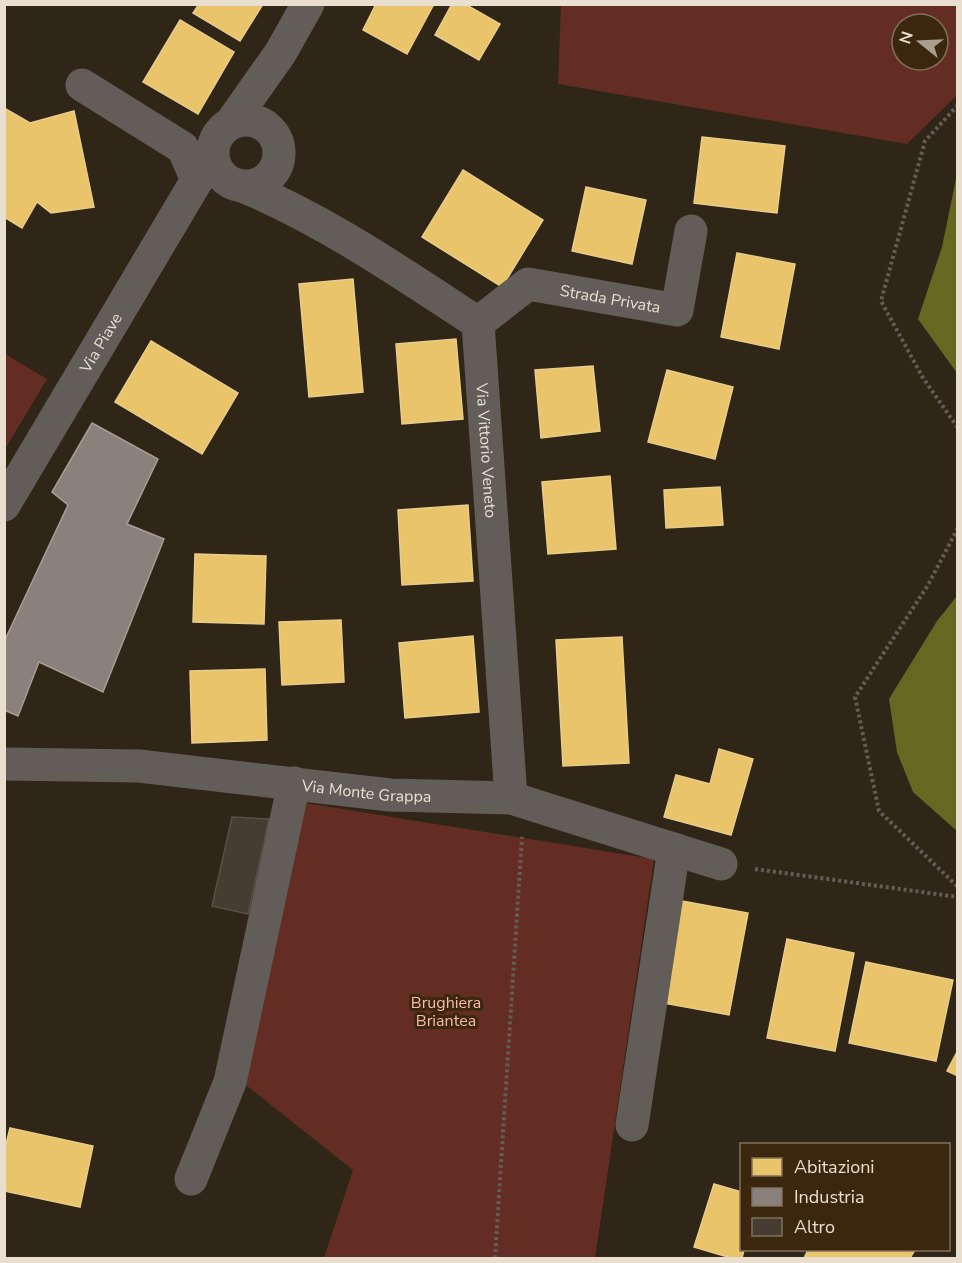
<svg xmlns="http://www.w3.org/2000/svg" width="962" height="1263" font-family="'Nunito Sans',sans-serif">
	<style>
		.green { fill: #632d23; fill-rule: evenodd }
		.water { fill: #666821 }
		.homes { fill: #e9c46a; stroke: #e9cc88; stroke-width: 1.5 }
		.industry { fill: #8a817c; stroke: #a79d95; stroke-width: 1.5 }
		.building { fill: #453d31; stroke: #575044; stroke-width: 1.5 }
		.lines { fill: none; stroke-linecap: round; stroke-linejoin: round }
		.path { stroke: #635c57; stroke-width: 4; stroke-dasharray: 3 3; stroke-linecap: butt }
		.minor { stroke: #635d59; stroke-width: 33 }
		.labels { text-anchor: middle; stroke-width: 6; stroke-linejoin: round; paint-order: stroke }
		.street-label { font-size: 16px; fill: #eadecf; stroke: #3b270e }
		.park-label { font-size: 16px; fill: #f9b9ad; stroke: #3b270e }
	</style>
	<rect width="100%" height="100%" fill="#302618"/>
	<g class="green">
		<path d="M561,5H957V95L907,144L558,84ZM902,24H938V60H902Z"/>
		<path d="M5,354L47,379L5,449Z"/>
		<path d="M305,803L654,859L595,1258H324L353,1170L242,1082Z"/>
	</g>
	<g class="water">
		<path d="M957,174V373L918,319L942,247Z"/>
		<path d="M957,596V831L913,792L897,752L889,699L937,621Z"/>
	</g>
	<g class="homes">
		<path d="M199,4H263L240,41L193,13Z"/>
		<path d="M376,4H434L407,54L363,30Z"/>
		<path d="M452,4H465L500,24L479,60L435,35Z"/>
		<path d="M180,20L234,52L198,114L143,82Z"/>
		<path d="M4,108L30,123L74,111L94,207L51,213L37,202L22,228L4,217Z"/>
		<path d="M702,137L785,146L777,213L694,203Z"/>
		<path d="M463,170L543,220L502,287L422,237Z"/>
		<path d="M586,187L646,200L632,264L572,251Z"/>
		<path d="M737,253L795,264L779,349L721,337Z"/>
		<path d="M353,279L363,392L309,397L299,284Z"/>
		<path d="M456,339L463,419L402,424L396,344Z"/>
		<path d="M151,341L238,393L202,454L115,402Z"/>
		<path d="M593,366L600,431L541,438L535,370Z"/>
		<path d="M667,370L733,387L715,459L648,442Z"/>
		<path d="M610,476L616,549L548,554L542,482Z"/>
		<path d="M720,487L723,525L666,528L664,490Z"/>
		<path d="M468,505L473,581L402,585L398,510Z"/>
		<path d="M195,554L266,556L264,624L193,622Z"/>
		<path d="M341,620L344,682L282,685L279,622Z"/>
		<path d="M473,636L479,712L405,718L399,643Z"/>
		<path d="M622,637L629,763L563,766L556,640Z"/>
		<path d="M265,669L267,740L192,743L190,671Z"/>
		<path d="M719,749L753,759L731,835L664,817L676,775L710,784Z"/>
		<path d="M682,901L748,913L729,1015L663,1003Z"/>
		<path d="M787,939L854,953L835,1051L767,1038Z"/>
		<path d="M866,962L953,980L936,1061L849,1043Z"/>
		<path d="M958,1050V1076L947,1071Z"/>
		<path d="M10,1128L93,1146L80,1207L4,1191V1152Z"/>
		<path d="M714,1184L742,1192V1250H744L742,1258H731L694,1247Z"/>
		<path d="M808,1250H915L910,1258H804Z"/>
	</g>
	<path class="industry" d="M92,423L158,459L127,524L164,539L103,692L39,662L18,716L4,710V642L68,505L52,492Z"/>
	<path class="building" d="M232,817L269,819L248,914L212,906Z"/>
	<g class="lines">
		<g class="path">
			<path d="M958,105L925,141L881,301L923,378L958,428"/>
			<path d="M958,528L928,585L855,697L879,811L958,887"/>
			<path d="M755,869L958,897"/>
			<path d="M495,1258L522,837"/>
		</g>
		<g class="minor">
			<path d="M82,85L183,148L197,180"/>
			<circle cx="246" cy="153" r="33"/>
			<path d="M231,123L281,52L308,4"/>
			<path id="s1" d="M245,187C328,222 403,274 478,323L511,798"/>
			<path id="s2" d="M478,323L528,284L677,310L691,231"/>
			<path id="s3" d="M4,505L197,180L213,148"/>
			<path id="s4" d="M4,764L139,766L390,795L511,798L721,864"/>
			<path d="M632,1125L674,849"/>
			<path d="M191,1179L230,1082L294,783"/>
		</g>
	</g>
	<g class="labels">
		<g class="street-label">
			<text dy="6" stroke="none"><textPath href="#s2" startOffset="147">Strada Privata</textPath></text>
			<text dy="6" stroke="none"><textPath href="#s3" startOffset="189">Via Piave</textPath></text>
			<text dy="6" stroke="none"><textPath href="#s1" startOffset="398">Via Vittorio Veneto</textPath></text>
			<text dy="6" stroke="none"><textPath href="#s4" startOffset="364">Via Monte Grappa</textPath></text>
		</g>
		<g class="park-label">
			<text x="446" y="1008">Brughiera<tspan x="446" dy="18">Briantea</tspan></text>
		</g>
	</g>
	<rect width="962" height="1263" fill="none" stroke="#eadecf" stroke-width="12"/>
	<rect x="740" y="1143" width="210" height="108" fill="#3b270e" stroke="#81705b" stroke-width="1.5"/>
	<rect x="752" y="1158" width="30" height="18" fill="#e9c46a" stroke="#81705b" stroke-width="1.5"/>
	<text x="794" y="1173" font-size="18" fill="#eadecf">Abitazioni</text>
	<rect x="752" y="1188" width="30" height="18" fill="#8a817c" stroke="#81705b" stroke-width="1.5"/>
	<text x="794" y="1203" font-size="18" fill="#eadecf">Industria</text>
	<rect x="752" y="1218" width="30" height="18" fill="#453d31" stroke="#81705b" stroke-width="1.5"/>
	<text x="794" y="1233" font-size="18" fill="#eadecf">Altro</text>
	<g transform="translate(920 42) rotate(288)"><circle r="28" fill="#3b270e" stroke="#81705b" stroke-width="1.5"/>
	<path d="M0-4.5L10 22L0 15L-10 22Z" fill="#a99e8f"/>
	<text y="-9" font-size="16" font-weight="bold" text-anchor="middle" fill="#eadecf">N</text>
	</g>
</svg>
